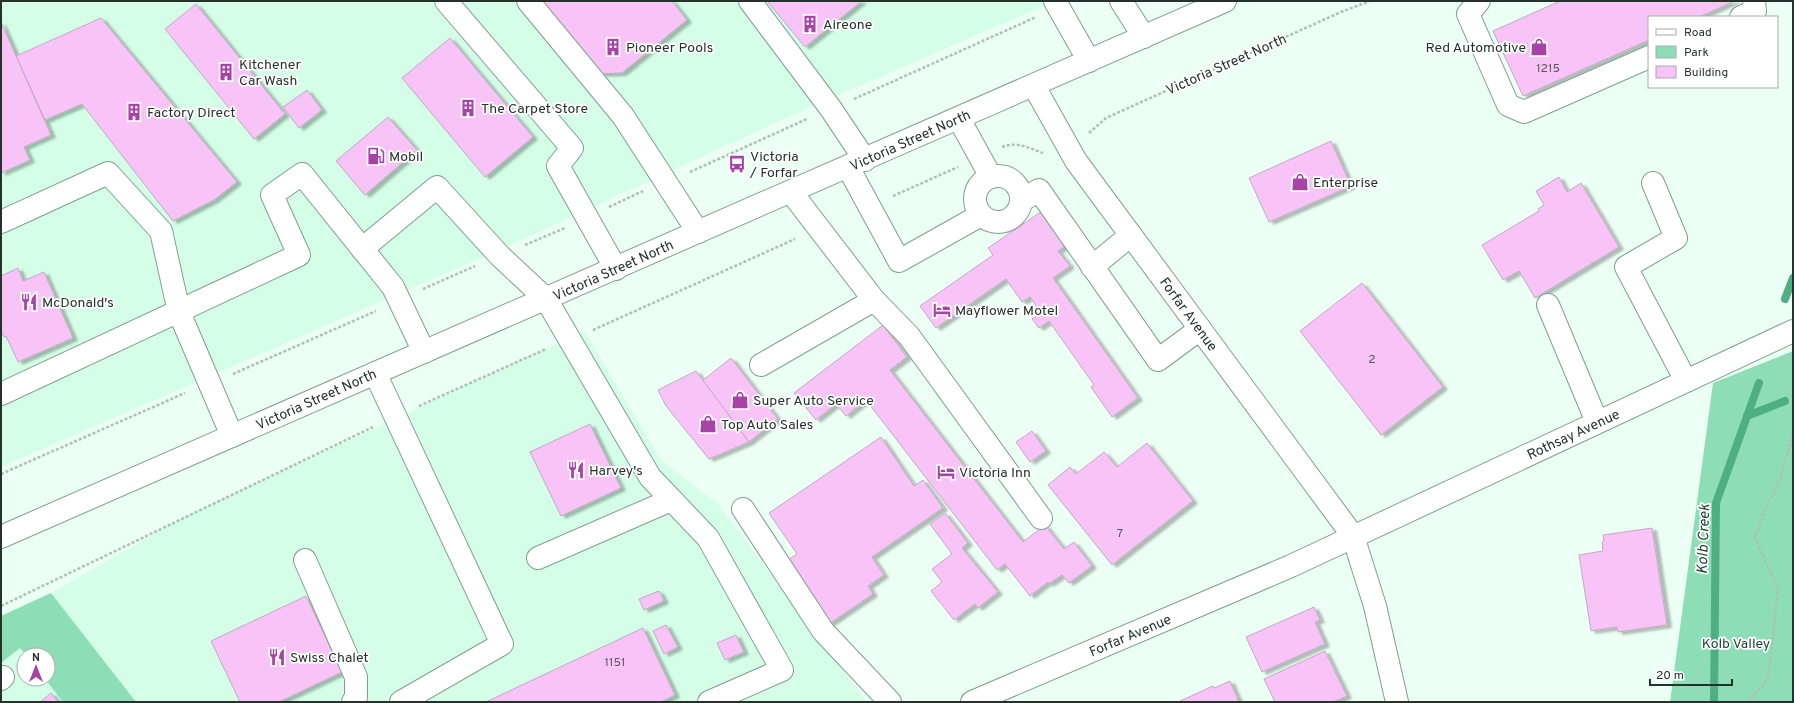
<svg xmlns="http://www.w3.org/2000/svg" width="1794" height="703" font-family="Overpass,sans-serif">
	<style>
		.built { fill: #d4fee7; fill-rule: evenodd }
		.green { fill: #8ddeb6 }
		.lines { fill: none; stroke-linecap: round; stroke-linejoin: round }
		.stream { stroke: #4eaf84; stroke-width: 8 }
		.building { fill: #f8c3f6; stroke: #c1a9c0; filter: url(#shadow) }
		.minor-casing { stroke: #7f9f8e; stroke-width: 24 }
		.major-casing { stroke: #7f9f8e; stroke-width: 24 }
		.path { stroke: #aebfb6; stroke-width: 2.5; stroke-dasharray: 3 2; stroke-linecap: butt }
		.minor { stroke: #fff; stroke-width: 22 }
		.major { stroke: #fff; stroke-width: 22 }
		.labels { text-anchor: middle; stroke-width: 3.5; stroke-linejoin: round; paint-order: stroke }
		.number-label { font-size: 12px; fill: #5a565e }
		.poi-label { font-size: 14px; fill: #25322b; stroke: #fff; text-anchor: start }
		.street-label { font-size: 14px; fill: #25322b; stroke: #fff }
		.park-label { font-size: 14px; fill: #1a4431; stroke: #fff }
		.water-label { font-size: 15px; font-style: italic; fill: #1b4532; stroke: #fff }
	</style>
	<defs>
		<filter id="shadow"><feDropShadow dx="4.5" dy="2.5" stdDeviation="1" flood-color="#0004"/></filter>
	</defs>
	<rect width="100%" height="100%" fill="#ebfff4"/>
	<g class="built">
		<path d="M1,1H1055L788,117L513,244L1,467Z"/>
		<path d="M584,331L661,460L717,503L865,700L857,702H1V616L51,593L188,515ZM24,655H48V679H24Z"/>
	</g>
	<g class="green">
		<path d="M1793,351V702H1670L1713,383Z"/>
		<path d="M51,593L136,702H63L45,679H48V655H26L20,648L1,663V616Z"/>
	</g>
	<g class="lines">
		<g class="stream">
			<path d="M1785,299L1793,278"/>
			<path d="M1747,416L1785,401"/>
			<path d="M1714,702L1716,503L1759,383"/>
		</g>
	</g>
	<g class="building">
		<path d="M533,1H672L687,20L622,73L593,74Z"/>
		<path d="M767,1H862L805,47Z"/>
		<path d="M1560,1H1735L1699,17H1649V40L1523,96L1493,31Z"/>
		<path d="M196,4L285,114L254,139L165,29Z"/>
		<path d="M101,18L237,182L214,200L173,221L82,104L45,120L16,56Z"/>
		<path d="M1,22L51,135L24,147L30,160L1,173Z"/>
		<path d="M450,38L533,137L485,177L402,78Z"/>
		<path d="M307,90L322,110L299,128L283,107Z"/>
		<path d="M388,117L417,150L365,195L336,161Z"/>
		<path d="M1331,141L1351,186L1269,222L1249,178Z"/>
		<path d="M1559,177L1567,192L1581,183L1619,247L1535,298L1519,271L1503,280L1482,245L1539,211L1538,209L1544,205L1536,191Z"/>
		<path d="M1048,207L1072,241L1058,251L1070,266L1053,278L1138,398L1112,417L1091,387L1094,385L1049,321L1039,328L1032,319L1041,313L1030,297L1022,302L1006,279L936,328L920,306L993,255L988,248Z"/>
		<path d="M18,268L23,281L44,272L73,338L18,362L6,336L4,337L1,331V276Z"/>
		<path d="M1362,283L1443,387L1381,435L1300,331Z"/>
		<path d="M883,325L907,357L890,370L1023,542L1045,525L1064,549L1074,542L1092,566L1069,583L1062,575L1049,584L1048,582L1030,596L1005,564L997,570L866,400L846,416L836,404L816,420L794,393Z"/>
		<path d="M731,358L778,419L749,442L702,381Z"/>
		<path d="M696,371L749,442L709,459L666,406L658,390Z"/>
		<path d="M590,424L621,488L561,516L530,452Z"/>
		<path d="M1032,431L1046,451L1030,462L1016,442Z"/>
		<path d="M881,437L914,486L923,480L943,508L872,557L884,575L868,586L873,594L829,624L786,561L797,554L769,513Z"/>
		<path d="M1147,443L1193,501L1112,565L1048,485L1070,467L1076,474L1104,452L1117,467Z"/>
		<path d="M945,513L968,543L962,548L998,592L978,608L975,604L954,620L931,591L942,582L932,569L952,554L930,524Z"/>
		<path d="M1652,528L1667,625L1618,632L1617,627L1591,631L1579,555L1603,551L1602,542L1604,541L1603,535Z"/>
		<path d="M659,591L664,601L644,610L639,599Z"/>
		<path d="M306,596L342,672L279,702H240L211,641Z"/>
		<path d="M1314,607L1320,620L1315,622L1325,644L1262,672L1246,637Z"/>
		<path d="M666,625L678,647L664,654L653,631Z"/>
		<path d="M643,628L675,695L661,702H486Z"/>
		<path d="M736,635L744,652L725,660L717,643Z"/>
		<path d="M1325,651L1347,696L1333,702H1275L1264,679Z"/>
		<path d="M1230,681L1239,702H1178L1213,686L1214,688Z"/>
		<path d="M51,693L58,702H40Z"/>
	</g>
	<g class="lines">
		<g class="minor-casing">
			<g id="minor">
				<path d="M446,1L572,148L558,166L616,269"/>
				<path d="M528,1L623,116L698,232"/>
				<path d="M750,1L831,109L865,160"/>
				<path d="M1055,1L1089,61"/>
				<path d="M1121,1L1144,37"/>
				<path d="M1479,1L1468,14L1508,105L1524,112L1649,57"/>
				<path d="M1741,17L1755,11L1754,1"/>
				<path d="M1034,86L1076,161L1353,536L1375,606L1397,702"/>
				<path d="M959,119L991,177"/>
				<path d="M848,167L899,261L981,215"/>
				<circle cx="998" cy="199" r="23"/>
				<path d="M1653,183L1676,238L1626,267L1686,381"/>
				<path d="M791,192L874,300L909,336L1041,518"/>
				<path d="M1021,201L1039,190L1158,360L1200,329"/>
				<path d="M1,222L108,173L161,231L179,312L232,436"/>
				<path d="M362,249L437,187L500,256L546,299L650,477L708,538L782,670L709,702"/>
				<path d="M1092,267L1131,235"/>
				<path d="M1548,305L1597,422"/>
				<path d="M761,365L874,300"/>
				<path d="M375,373L502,644L401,702"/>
				<path d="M1,394L299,255L272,195L302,174L393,287L424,352"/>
				<path d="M743,509L823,631L890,702"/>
				<path d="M538,558L671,500"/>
				<path d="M305,560L356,677V697L353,702"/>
				<path d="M1,679L3,677"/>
				<path d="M972,702L1291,566L1793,331"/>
			</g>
		</g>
		<g class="major-casing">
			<path id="major" d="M1,537L1225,1"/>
		</g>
		<g class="path">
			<path d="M854,99L1036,17"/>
			<path d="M1089,133L1106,118L1341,12L1370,1"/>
			<path d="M1002,147C1017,141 1029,148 1043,153"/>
			<path d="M690,172L807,119"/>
			<path d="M893,196L958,167"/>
			<path d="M609,207L643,191"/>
			<path d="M525,245L565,228"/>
			<path d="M423,289L475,266"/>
			<path d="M593,330L795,239"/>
			<path d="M233,374L376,311"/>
			<path d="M419,406L546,349"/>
			<path d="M1,474L185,393"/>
			<path d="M1,606L373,427"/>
			<path d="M1748,702L1768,679L1778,589L1755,538L1766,507L1780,479L1793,433"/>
		</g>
		<use href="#minor" class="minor"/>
		<use href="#major" class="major"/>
	</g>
	<defs>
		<g id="building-bare" transform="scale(1.38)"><path d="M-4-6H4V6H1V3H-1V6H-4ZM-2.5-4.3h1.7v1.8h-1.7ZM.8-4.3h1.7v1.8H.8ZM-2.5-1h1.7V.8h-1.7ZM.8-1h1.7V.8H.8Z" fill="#a742a7" stroke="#fff" stroke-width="2.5" paint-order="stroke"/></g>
		<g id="shop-bare" transform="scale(1.38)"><path d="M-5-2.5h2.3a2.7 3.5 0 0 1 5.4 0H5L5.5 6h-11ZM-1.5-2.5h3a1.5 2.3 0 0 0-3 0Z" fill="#a742a7" stroke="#fff" stroke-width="2.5" paint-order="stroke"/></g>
		<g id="fuel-bare" transform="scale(1.38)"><path d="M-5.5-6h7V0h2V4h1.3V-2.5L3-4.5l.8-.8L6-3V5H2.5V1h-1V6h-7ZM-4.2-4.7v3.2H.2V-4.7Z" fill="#a742a7" stroke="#fff" stroke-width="2.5" paint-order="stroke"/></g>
		<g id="bus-bare" transform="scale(1.38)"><path d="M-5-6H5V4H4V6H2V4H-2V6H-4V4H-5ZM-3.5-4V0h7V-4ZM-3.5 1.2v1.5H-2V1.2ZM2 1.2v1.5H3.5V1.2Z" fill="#a742a7" stroke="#fff" stroke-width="2.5" paint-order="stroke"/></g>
		<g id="restaurant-bare" transform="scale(1.38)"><path d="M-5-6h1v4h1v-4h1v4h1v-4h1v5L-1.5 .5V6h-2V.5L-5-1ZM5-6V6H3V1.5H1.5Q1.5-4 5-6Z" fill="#a742a7" stroke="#fff" stroke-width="2.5" paint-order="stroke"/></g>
		<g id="hotel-bare" transform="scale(1.38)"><path d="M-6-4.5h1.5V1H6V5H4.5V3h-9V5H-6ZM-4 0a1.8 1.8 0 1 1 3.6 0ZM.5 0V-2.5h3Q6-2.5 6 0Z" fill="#a742a7" stroke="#fff" stroke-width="2.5" paint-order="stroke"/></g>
	</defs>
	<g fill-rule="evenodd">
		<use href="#building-bare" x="810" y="24"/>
		<use href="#building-bare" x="613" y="47"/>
		<use href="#shop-bare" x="1539" y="47"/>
		<use href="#building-bare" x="226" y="72"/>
		<use href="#building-bare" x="468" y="108"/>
		<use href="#building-bare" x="134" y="112"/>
		<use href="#fuel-bare" x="376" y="156"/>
		<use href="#bus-bare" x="737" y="164"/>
		<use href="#shop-bare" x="1300" y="182"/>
		<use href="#restaurant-bare" x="29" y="302"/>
		<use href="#hotel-bare" x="942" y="310"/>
		<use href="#shop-bare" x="740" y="400"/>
		<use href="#shop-bare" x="708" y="424"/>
		<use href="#restaurant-bare" x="576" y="470"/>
		<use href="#hotel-bare" x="946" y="472"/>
		<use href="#restaurant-bare" x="277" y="657"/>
	</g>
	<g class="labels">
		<g class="number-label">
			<text x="1548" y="72">1215</text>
			<text x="1372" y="363">2</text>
			<text x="1120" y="537">7</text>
			<text x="615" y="666">1151</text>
		</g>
		<g class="poi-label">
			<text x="823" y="29">Aireone</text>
			<text x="626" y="52">Pioneer Pools</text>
			<text x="1526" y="52" text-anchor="end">Red Automotive</text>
			<text x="239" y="69">Kitchener<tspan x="239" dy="16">Car Wash</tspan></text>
			<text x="481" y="113">The Carpet Store</text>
			<text x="147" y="117">Factory Direct</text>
			<text x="389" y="161">Mobil</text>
			<text x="750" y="161">Victoria<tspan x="750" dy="16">/ Forfar</tspan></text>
			<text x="1313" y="187">Enterprise</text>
			<text x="42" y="307">McDonald's</text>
			<text x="955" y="315">Mayflower Motel</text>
			<text x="753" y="405">Super Auto Service</text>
			<text x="721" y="429">Top Auto Sales</text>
			<text x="589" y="475">Harvey's</text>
			<text x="959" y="477">Victoria Inn</text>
			<text x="290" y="662">Swiss Chalet</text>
		</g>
		<g class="street-label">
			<text transform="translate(1226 64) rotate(-24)" y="5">Victoria Street North</text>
			<text transform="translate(910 140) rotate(-24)" y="5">Victoria Street North</text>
			<text transform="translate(613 270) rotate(-24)" y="5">Victoria Street North</text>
			<text transform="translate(1189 314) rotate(54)" y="5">Forfar Avenue</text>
			<text transform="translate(316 399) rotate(-24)" y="5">Victoria Street North</text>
			<text transform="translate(1573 434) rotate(-25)" y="5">Rothsay Avenue</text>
			<text transform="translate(1130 635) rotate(-23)" y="5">Forfar Avenue</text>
		</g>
		<g class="park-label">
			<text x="1736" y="648">Kolb Valley</text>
		</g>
		<g class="water-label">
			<text transform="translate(1703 539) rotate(-88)" y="5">Kolb Creek</text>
		</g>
	</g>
	<rect width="1794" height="703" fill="none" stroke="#25322b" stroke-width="4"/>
	<rect x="1648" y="16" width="130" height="72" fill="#ffffff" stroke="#a8adaa"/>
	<rect x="1656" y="29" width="20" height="6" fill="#ffffff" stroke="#a8adaa"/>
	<text x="1684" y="36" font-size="12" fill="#25322b">Road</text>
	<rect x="1656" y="46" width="20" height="12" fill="#8ddeb6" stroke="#a8adaa"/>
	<text x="1684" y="56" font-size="12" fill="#25322b">Park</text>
	<rect x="1656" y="66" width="20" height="12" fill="#f8c3f6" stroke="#a8adaa"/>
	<text x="1684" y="76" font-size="12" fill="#25322b">Building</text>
	<g transform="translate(36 667)"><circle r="19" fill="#ffffff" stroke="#a8adaa"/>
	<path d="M0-3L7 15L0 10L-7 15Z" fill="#a742a7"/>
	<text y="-6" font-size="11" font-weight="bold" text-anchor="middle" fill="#25322b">N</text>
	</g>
	<path d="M1650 679v6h82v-6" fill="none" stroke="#25322b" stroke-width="2"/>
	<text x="1656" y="679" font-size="12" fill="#25322b" stroke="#ffffff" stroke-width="3" paint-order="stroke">20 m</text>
</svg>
